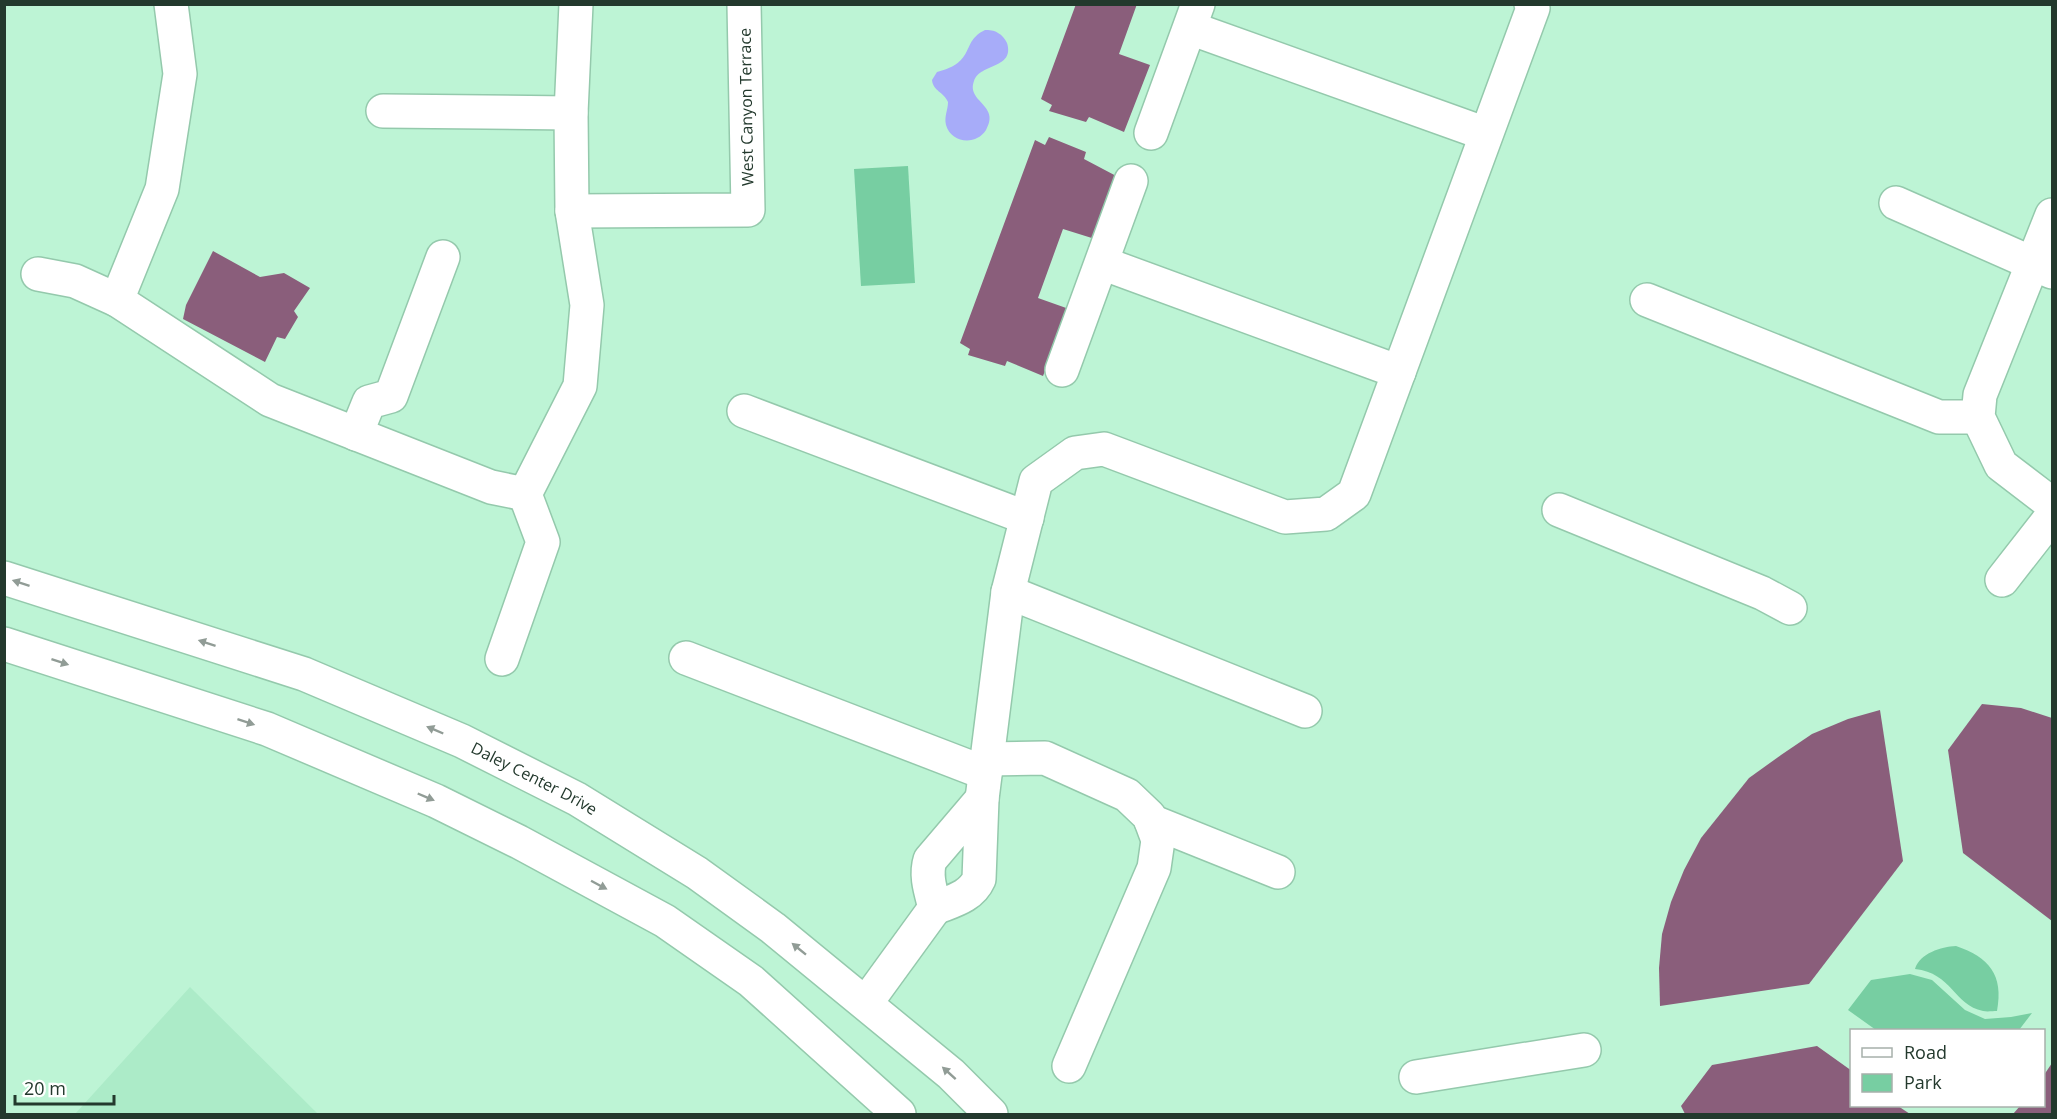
<svg xmlns="http://www.w3.org/2000/svg" width="2057" height="1119" font-family="'Open Sans',sans-serif">
	<style>
		.built { fill: #acebc8 }
		.green { fill: #77cea2 }
		.water { fill: #a7acf9 }
		.building { fill: #8a5e7b }
		.lines { fill: none; stroke-linecap: round; stroke-linejoin: round }
		.minor-casing { stroke: #94c9ac; stroke-width: 36 }
		.major-casing { stroke: #94c9ac; stroke-width: 36 }
		.minor { stroke: #fff; stroke-width: 33 }
		.major { stroke: #fff; stroke-width: 33 }
		.oneway { fill: #919c96 }
		.labels { text-anchor: middle; stroke-width: 6; stroke-linejoin: round; paint-order: stroke }
		.street-label { font-size: 16px; fill: #23392d; stroke: #fff }
	</style>
	<rect width="100%" height="100%" fill="#bdf4d5"/>
	<path class="built" d="M190,987L318,1114H75Z"/>
	<g class="green">
		<path d="M908,166L915,283L861,286L854,169Z"/>
		<path d="M1956,946C1989,957 2004,975 1997,1011C1993,1011 1987,1012 1983,1011C1954,1005 1952,973 1915,969C1920,953 1941,947 1956,946Z"/>
		<path d="M1910,974L1932,980L1965,1010L1985,1019L2011,1017L2032,1013L2019,1030H1876L1848,1010L1871,980Z"/>
	</g>
	<path class="water" d="M985,30C989,30 994,30 998,33C1002,35 1005,39 1007,43C1015,69 980,63 974,81C966,102 1001,105 986,130C976,146 951,143 946,125C944,116 948,110 948,102C944,92 933,91 932,80L937,72C977,62 960,42 985,30Z"/>
	<g class="building">
		<path d="M1076,4H1137L1119,54L1150,65L1124,132L1089,117L1086,122L1049,111L1052,105L1041,99Z"/>
		<path d="M1049,137L1086,152L1084,159L1120,178L1095,239L1063,229L1038,298L1069,309L1043,376L1007,361L1005,366L968,355L970,349L960,343L1035,140L1045,145Z"/>
		<path d="M213,251L260,277L284,273L310,288L294,311L298,317L285,339L277,337L265,362L183,319L186,305Z"/>
		<path d="M1982,704L2021,708L2052,718V921L1963,853L1948,750Z"/>
		<path d="M1880,710L1903,861L1809,984L1660,1006L1659,968L1662,934L1671,902L1684,870L1701,838L1749,778L1781,755L1812,734L1848,719Z"/>
		<path d="M1817,1046L1852,1071V1106H1898L1910,1114H1685L1681,1106L1712,1065Z"/>
		<path d="M2052,1063V1114H2013L2020,1106H2044V1075Z"/>
	</g>
	<g class="lines">
		<g class="minor-casing">
			<g id="minor">
				<path d="M171,4L180,74L162,189L117,300L270,400L491,487L525,494"/>
				<path d="M1190,28L1486,134"/>
				<path d="M383,111L571,113"/>
				<path d="M1151,133L1198,4"/>
				<path d="M1896,203L2052,272"/>
				<path d="M572,211L748,210L744,4"/>
				<path d="M2052,215L1980,395L1978,417L2001,465L2052,504"/>
				<path d="M1102,263L1399,372"/>
				<path d="M38,274L75,281L117,300"/>
				<path d="M1647,300L1939,417H1978"/>
				<path d="M1062,370L1131,181"/>
				<path d="M744,411L1027,518"/>
				<path d="M356,434L369,402L391,396L443,257"/>
				<path d="M1559,510L1762,593L1790,608"/>
				<path d="M2002,580L2052,516"/>
				<path d="M1008,592L1305,711"/>
				<path d="M686,658L985,773"/>
				<path d="M502,659L543,542L525,494L580,386L587,305L572,211L571,113L576,4"/>
				<path d="M987,759L1045,758L1127,795L1149,816L1151,821L1158,840L1154,868L1069,1066"/>
				<path d="M982,799L1008,592L1036,481L1075,453L1104,449L1285,517L1326,514L1354,494L1533,8L1531,4"/>
				<path d="M982,799L979,879C971,897 952,901 935,908C931,892 925,876 930,860Z"/>
				<path d="M1151,821L1278,872"/>
				<path d="M866,1003L935,908"/>
				<path d="M1416,1077L1584,1050"/>
			</g>
		</g>
		<g class="major-casing">
			<g id="major">
				<path id="s1" d="M4,578L304,674L462,741L577,799L697,873L773,928L951,1074L991,1114"/>
				<path d="M4,644L267,729L436,801L519,842L665,921L751,981L899,1114"/>
			</g>
		</g>
		<use href="#minor" class="minor"/>
		<use href="#major" class="major"/>
	</g>
	<defs><path id="oneway-solid" d="M-6-.8H1V-3.2L6.5 0L1 3.2V.8H-6Z" transform="scale(1.5)"/></defs>
	<g class="oneway">
		<use href="#oneway-solid" transform="translate(21 583) rotate(-162)"/>
		<use href="#oneway-solid" transform="translate(207 643) rotate(-162)"/>
		<use href="#oneway-solid" transform="translate(60 662) rotate(18)"/>
		<use href="#oneway-solid" transform="translate(246 722) rotate(18)"/>
		<use href="#oneway-solid" transform="translate(435 730) rotate(-157)"/>
		<use href="#oneway-solid" transform="translate(426 797) rotate(23)"/>
		<use href="#oneway-solid" transform="translate(599 885) rotate(28)"/>
		<use href="#oneway-solid" transform="translate(799 949) rotate(-141)"/>
		<use href="#oneway-solid" transform="translate(949 1073) rotate(-138)"/>
	</g>
	<g class="labels">
		<g class="street-label">
			<text transform="translate(746 107) rotate(-91)" y="6">West Canyon Terrace</text>
			<text dy="6" stroke="none"><textPath href="#s1" startOffset="568">Daley Center Drive</textPath></text>
		</g>
	</g>
	<rect width="2057" height="1119" fill="none" stroke="#23392d" stroke-width="12"/>
	<rect x="1850" y="1029" width="195" height="78" fill="#ffffff" stroke="#a7b0ab" stroke-width="1.5"/>
	<rect x="1862" y="1048" width="30" height="9" fill="#ffffff" stroke="#a7b0ab" stroke-width="1.5"/>
	<text x="1904" y="1059" font-size="18" fill="#23392d">Road</text>
	<rect x="1862" y="1074" width="30" height="18" fill="#77cea2" stroke="#a7b0ab" stroke-width="1.5"/>
	<text x="1904" y="1089" font-size="18" fill="#23392d">Park</text>
	<path d="M15 1095v9h99v-9" fill="none" stroke="#23392d" stroke-width="3"/>
	<text x="24" y="1095" font-size="18" fill="#23392d" stroke="#ffffff" stroke-width="4.5" paint-order="stroke">20 m</text>
</svg>
